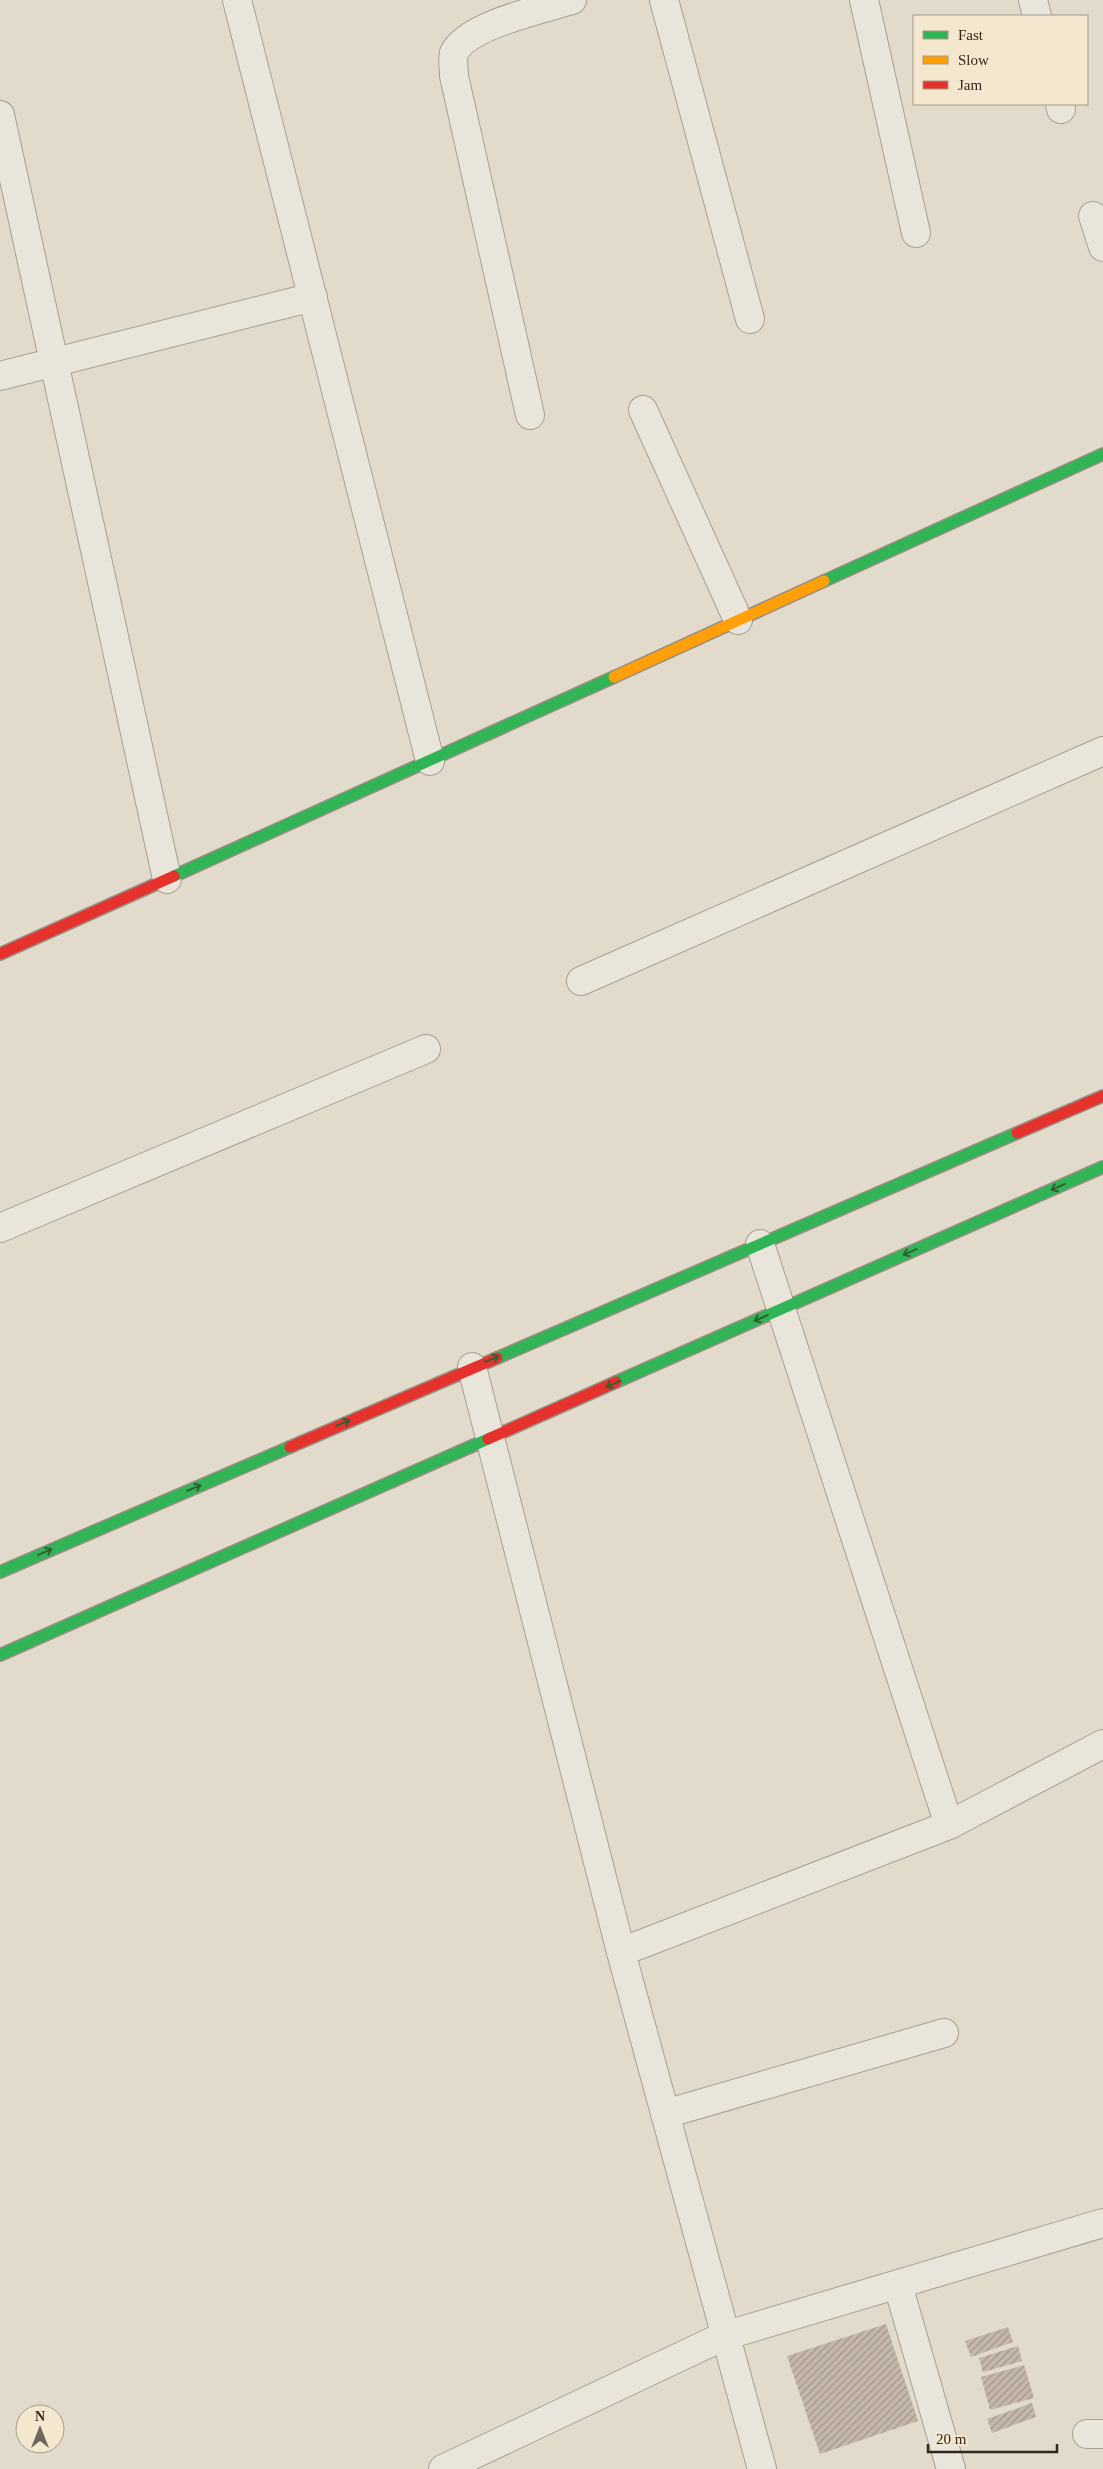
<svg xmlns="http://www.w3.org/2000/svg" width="1103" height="2469" font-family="'Times New Roman',serif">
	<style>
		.building { fill: url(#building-hatch) }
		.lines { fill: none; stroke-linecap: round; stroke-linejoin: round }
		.street-casing { stroke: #a79f93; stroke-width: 30 }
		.fast-casing { stroke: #968e83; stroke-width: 14 }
		.slow-casing { stroke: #968e83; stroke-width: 14 }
		.jam-casing { stroke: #968e83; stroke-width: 14 }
		.street { stroke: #eae5db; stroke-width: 28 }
		.fast { stroke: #30b455; stroke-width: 11 }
		.slow { stroke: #ff9f0a; stroke-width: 11 }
		.jam { stroke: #e5322d; stroke-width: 11 }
		.oneway { stroke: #325f33 }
	</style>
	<defs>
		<pattern id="building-hatch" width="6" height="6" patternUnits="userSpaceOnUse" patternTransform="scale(1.25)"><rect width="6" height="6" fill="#c5b8ab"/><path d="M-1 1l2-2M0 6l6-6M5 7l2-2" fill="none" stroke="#a1968a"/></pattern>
	</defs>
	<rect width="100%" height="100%" fill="#e2daca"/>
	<g class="building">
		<path d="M886,2324L918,2421L820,2454L787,2356Z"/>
		<path d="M1008,2327L1013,2342L971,2357L965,2341Z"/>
		<path d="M1018,2346L1022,2361L983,2372L979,2358Z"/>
		<path d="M1024,2365L1034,2398L990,2410L981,2377Z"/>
		<path d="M1032,2403L1036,2417L992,2433L987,2419Z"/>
	</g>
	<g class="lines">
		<g class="street-casing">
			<g id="street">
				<path d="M237,0L430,761"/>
				<path d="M664,0L750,319"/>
				<path d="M864,0L916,233"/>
				<path d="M1033,0L1037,16"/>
				<path d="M1060,104L1061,109"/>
				<path d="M0,115L167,879"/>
				<path d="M1093,216L1103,247"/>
				<path d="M0,376L313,297"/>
				<path d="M643,410L738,620"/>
				<path d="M530,415L454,76C454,69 452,59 454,53C467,25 543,9 572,0"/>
				<path d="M581,981L1103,751"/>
				<path d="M0,1228L426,1049"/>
				<path d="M760,1244L949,1825"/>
				<path d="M472,1367L621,1952L762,2469"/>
				<path d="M621,1952L949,1825L1103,1744"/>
				<path d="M665,2114L944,2033"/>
				<path d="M898,2285L951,2469"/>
				<path d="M1087,2434H1103"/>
				<path d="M443,2469L724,2336L1103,2223"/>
			</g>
		</g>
		<g class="fast-casing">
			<g id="fast">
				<path d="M824,581L1103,454"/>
				<path d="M174,876L614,677"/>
				<path d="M497,1358L1017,1133"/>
				<path d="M616,1382L1103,1167"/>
				<path d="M0,1572L290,1447"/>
				<path d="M0,1655L488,1439"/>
			</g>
		</g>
		<g class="slow-casing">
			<path id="slow" d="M614,677L824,581"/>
		</g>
		<g class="jam-casing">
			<g id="jam">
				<path d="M0,954L174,876"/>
				<path d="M1017,1133L1103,1096"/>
				<path d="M488,1439L616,1382"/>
				<path d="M290,1447L497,1358"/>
			</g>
		</g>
		<use href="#street" class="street"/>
		<use href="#fast" class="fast"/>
		<use href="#slow" class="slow"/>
		<use href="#jam" class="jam"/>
	</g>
	<defs><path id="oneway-shaft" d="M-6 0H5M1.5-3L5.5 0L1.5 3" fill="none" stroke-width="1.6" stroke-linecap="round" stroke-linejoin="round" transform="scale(1.25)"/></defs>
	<g class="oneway">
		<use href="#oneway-shaft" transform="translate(1058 1187) rotate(156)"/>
		<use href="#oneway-shaft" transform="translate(910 1252) rotate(156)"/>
		<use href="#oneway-shaft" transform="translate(761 1318) rotate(156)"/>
		<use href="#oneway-shaft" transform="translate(492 1359) rotate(-23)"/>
		<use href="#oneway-shaft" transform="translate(613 1384) rotate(156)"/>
		<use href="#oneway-shaft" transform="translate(343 1423) rotate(-23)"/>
		<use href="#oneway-shaft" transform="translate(194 1488) rotate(-23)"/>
		<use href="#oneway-shaft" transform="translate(45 1552) rotate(-23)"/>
	</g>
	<rect x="913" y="15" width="175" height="90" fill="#f3e7cf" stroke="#a79a87"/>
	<rect x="923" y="31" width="25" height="8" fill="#30b455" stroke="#a79a87"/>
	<text x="958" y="40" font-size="15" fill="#34271c">Fast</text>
	<rect x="923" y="56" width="25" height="8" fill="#ff9f0a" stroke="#a79a87"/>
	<text x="958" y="65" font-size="15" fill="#34271c">Slow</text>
	<rect x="923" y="81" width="25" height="8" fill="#e5322d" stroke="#a79a87"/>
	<text x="958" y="90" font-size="15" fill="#34271c">Jam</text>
	<g transform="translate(40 2429)"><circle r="24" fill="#f3e7cf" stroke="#a79a87"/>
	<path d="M0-4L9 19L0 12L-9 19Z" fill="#716659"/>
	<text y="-8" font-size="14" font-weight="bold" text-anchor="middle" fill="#34271c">N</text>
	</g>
	<path d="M928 2444v8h129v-8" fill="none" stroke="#34271c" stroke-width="2.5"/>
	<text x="936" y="2444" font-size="15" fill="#34271c" stroke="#f3e7cf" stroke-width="4" paint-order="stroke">20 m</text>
</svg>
